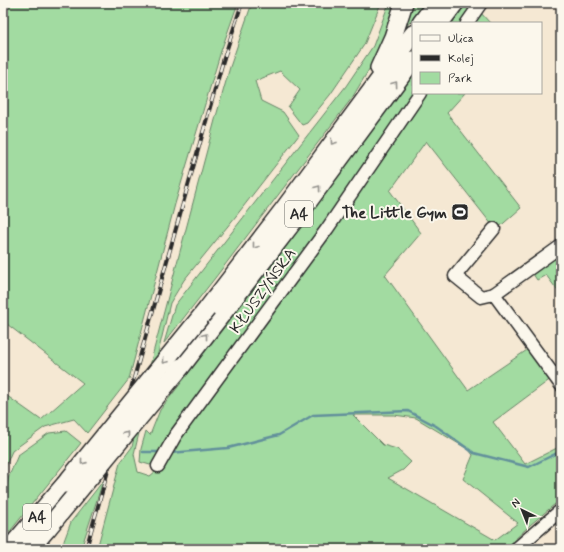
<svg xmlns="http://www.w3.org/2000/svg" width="564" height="552" font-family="Mynerve,sans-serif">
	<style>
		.green { fill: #a2dba1; stroke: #668366; fill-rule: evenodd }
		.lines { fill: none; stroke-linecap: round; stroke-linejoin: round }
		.stream { stroke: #62909b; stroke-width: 2.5 }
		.minor-casing { stroke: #2b2b2b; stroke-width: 15 }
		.highway-casing { stroke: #2b2b2b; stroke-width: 20 }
		.minor { stroke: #fbf7ec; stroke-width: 12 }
		.highway { stroke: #fbf7ec; stroke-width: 17 }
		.rail-casing { stroke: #2b2b2b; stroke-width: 4 }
		.rail { stroke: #fbf7ec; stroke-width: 2.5; stroke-dasharray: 8; stroke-linecap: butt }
		.highway-bridge-casing { stroke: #2b2b2b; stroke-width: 20; stroke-linecap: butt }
		.highway-bridge { stroke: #fbf7ec; stroke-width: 17 }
		.oneway { stroke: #93918c }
		.labels { text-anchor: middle; stroke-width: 4; stroke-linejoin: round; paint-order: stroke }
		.shield { fill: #fbf7ec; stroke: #696865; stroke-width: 1 }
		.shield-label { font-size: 15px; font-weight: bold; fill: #2b2b2b }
		.poi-label { font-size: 16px; font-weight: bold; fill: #2b2b2b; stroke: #fbf7ec; text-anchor: end }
		.street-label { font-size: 16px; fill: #2b2b2b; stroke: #fbf7ec }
	</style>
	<rect width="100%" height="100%" fill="#f5e8d3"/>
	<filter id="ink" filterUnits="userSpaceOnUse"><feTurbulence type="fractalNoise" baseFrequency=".025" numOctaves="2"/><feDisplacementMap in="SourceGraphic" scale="8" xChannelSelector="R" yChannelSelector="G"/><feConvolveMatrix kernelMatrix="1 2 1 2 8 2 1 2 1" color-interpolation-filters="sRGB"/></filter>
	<g filter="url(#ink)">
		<g class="green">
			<path d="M3,3H238L221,51L175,204L129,379L87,433L74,419L45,427L12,451L3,472V393L41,420L83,383L3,321Z"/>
			<path d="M252,3H381L364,45L330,95L307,123L302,125L288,107L300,90L280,71L255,81L261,101L283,112L299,135L236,216L184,280L170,303L134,454L138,472L150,476L161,467L173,443L423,93H465L447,113L521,208L496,230L426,141L390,191L421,233L385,275L468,390L530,348L552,378L493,422L525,464L561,446V499L530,525L505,549H97L120,463L132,447L153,353L215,120L230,67ZM353,415H394L416,418L469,450L473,455L463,479L518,523L495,540L388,478L403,470L411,462L397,449L383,445Z"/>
			<path d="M389,3H398L374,61L352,98L215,278L164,343L175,305L346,86L373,46Z"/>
			<path d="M411,3H425L406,27L404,25Z"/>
			<path d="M467,3H479L465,23H452Z"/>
			<path d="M480,12L490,23H472Z"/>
			<path d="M413,75V93H417L160,458L150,465L140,462L141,449L146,431L150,435L160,410L271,267Z"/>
			<path d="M561,253V295L546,275L537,280L533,274Z"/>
			<path d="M66,431L81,443L3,540V501L9,476L18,455L49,433Z"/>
			<path d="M103,481L81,549H61L71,522Z"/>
		</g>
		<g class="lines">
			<g class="stream">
				<path d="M143,452H160"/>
				<path d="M170,453L228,448L279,435L313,415L408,411L436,426L474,453L529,467L561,451"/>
			</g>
			<g class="minor-casing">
				<g id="minor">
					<path d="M467,23L481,3"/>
					<path d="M494,229L455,276L481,297L494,294L561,246"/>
					<path d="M494,294L561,385"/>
					<path d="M158,466L175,436L327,229L420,93"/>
					<path d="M516,549L561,510"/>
				</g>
			</g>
			<g class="highway-casing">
				<g id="highway">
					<path d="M421,23L436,3"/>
					<path d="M440,23L455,3"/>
					<path d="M379,68L393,37L404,3"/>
					<path d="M207,309L283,210L413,34"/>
					<path d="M181,367L297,217L413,60"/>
					<path d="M9,549L65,484"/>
					<path d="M30,549L48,528"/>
				</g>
			</g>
			<use href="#minor" class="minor"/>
			<use href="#highway" class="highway"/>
			<g class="rail-casing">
				<path id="rail" d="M86,549L223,61L242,3"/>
			</g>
			<use href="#rail" class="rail"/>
			<g class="highway-bridge-casing">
				<g id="highway-bridge">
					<path d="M65,484L207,309"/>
					<path d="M48,528L181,367"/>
				</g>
			</g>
			<use href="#highway-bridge" class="highway-bridge"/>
		</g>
		<defs><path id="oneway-chevron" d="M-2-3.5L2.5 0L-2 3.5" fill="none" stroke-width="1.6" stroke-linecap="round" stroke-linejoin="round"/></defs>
		<g class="oneway">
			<use href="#oneway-chevron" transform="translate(395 84) rotate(-54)"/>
			<use href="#oneway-chevron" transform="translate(333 142) rotate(126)"/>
			<use href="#oneway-chevron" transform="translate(318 188) rotate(-53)"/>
			<use href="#oneway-chevron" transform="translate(255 246) rotate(128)"/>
			<use href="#oneway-chevron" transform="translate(205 336) rotate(-52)"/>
			<use href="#oneway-chevron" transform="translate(165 361) rotate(129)"/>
			<use href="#oneway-chevron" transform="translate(127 434) rotate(-51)"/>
			<use href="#oneway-chevron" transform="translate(83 462) rotate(129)"/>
		</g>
	</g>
	<defs>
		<g id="stadium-square" transform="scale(0.9)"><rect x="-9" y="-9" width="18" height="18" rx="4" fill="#2b2b2b" stroke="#fbf7ec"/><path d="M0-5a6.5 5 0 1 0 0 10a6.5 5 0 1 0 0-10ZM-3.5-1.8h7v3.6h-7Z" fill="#fff"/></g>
	</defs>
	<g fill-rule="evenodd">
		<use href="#stadium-square" x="460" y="212"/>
	</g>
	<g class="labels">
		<g class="shield">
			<rect x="285" y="201" width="28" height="26" rx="3"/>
			<rect x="23" y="504" width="28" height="26" rx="3"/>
		</g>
		<g class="shield-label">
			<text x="299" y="219">A4</text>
			<text x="37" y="522">A4</text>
		</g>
		<g class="poi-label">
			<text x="447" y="218">The Little Gym</text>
		</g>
		<g class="street-label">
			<text transform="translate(262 290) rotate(-54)" y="6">KŁUSZYŃSKA</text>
		</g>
	</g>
	<rect width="564" height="552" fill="none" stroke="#fbf7ec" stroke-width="16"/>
	<rect x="8" y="8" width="548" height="536" fill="none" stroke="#2b2b2b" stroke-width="1.5" filter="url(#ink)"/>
	<rect x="412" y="22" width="130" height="72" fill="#fbf7ec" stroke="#a8a59f"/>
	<rect x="420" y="35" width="20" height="6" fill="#fbf7ec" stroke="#a8a59f"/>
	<text x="448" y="42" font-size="12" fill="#2b2b2b">Ulica</text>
	<rect x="420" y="55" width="20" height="6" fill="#2b2b2b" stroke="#a8a59f"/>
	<text x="448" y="62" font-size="12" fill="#2b2b2b">Kolej</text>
	<rect x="420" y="72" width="20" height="12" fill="#a2dba1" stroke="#a8a59f"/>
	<text x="448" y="82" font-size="12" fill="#2b2b2b">Park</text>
	<g transform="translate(522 510) rotate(317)" stroke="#fbf7ec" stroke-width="3" paint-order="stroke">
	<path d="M0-3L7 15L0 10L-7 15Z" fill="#2b2b2b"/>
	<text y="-6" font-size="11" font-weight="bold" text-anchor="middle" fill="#2b2b2b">N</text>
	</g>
</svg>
